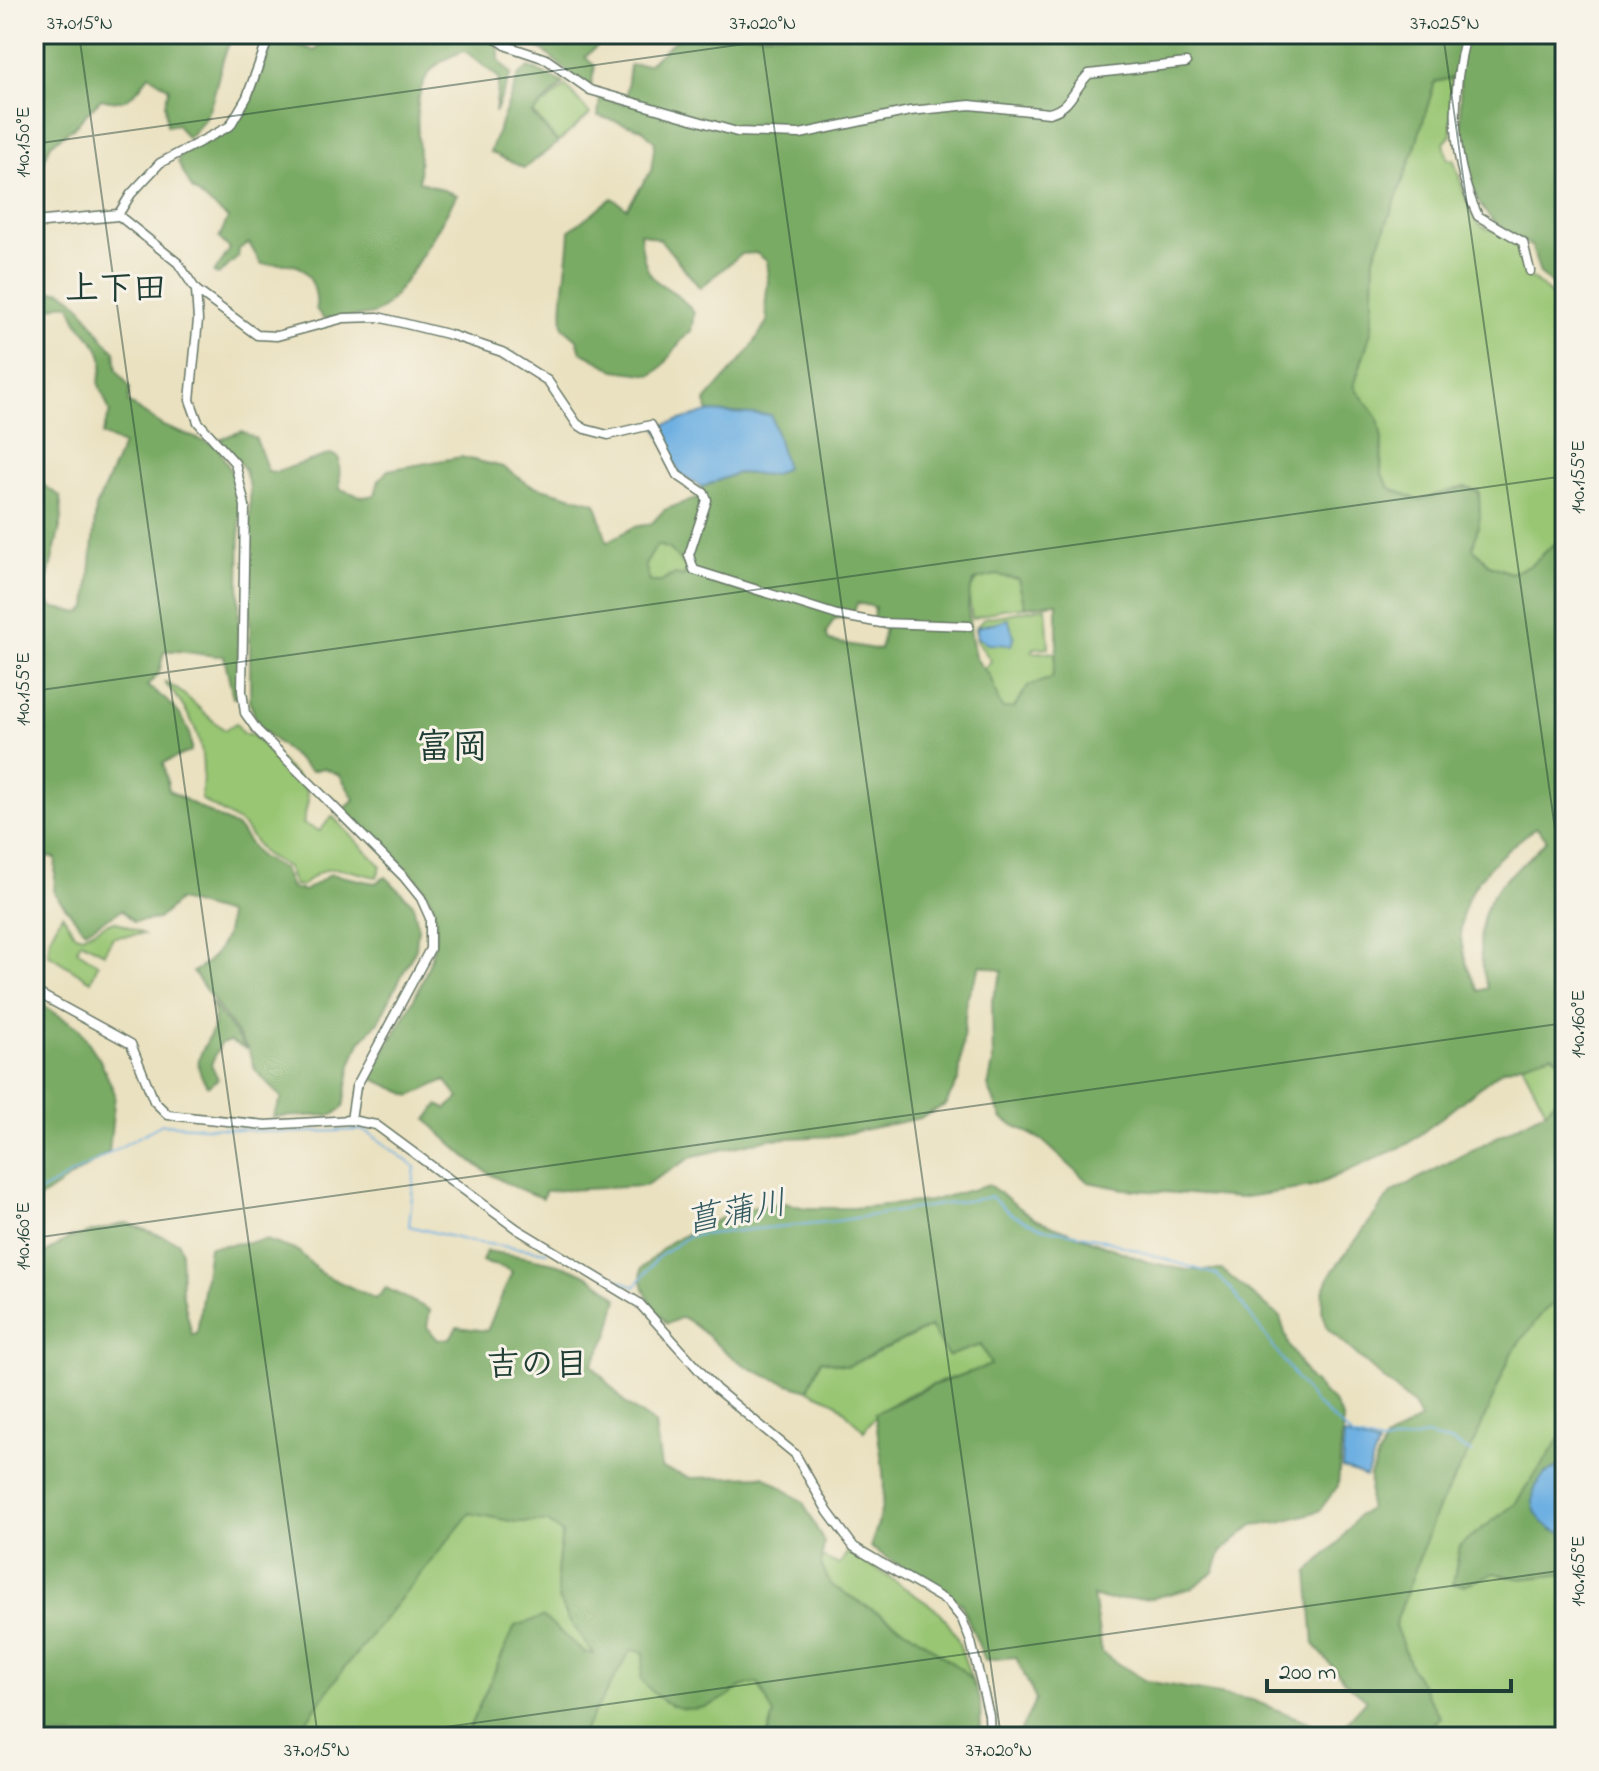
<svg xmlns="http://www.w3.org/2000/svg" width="1599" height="1771" font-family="'Indie Flower','Klee One',sans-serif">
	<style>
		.green { fill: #99c673; stroke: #5c8254; stroke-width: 2 }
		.forest { fill: #7aab65; stroke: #4c744c; stroke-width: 2; fill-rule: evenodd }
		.water { fill: #6eb0e2; stroke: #46768b; stroke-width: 2 }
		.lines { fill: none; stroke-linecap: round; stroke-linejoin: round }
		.stream { stroke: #6eb0e2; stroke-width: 2 }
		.minor-casing { stroke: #667665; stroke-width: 11 }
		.tertiary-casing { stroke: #667665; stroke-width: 13 }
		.minor { stroke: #fff; stroke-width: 8 }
		.tertiary { stroke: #fff; stroke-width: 10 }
		.ticks { fill: none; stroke: #1f3d34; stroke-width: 2; stroke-opacity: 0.45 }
		.labels { text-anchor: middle; stroke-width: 6; stroke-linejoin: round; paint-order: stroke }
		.neighbourhood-label { font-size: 34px; font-weight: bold; fill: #1f3d34; stroke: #f7f3e8 }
		.water-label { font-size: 34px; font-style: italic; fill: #335a60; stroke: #f7f3e8 }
		.quarter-label { font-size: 36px; font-weight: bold; fill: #1f3d34; stroke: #f7f3e8 }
		.neatline { fill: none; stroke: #1f3d34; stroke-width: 3 }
		.ticks-label { font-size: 20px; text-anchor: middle; fill: #1f3d34 }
	</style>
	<rect width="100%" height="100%" fill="#f7f3e8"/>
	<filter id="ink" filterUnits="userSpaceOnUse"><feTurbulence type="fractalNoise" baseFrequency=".0125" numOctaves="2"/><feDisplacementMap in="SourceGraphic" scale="16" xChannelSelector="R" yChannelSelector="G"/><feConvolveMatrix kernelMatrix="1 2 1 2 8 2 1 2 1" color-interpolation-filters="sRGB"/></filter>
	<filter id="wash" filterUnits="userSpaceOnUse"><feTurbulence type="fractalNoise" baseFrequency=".006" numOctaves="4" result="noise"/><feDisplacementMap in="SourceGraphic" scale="32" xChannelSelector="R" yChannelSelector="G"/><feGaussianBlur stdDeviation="1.8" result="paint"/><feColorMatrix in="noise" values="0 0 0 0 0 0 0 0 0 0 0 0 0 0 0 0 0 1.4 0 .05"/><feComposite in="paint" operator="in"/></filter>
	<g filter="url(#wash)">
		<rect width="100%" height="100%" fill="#eae1c0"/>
		<g class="green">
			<path d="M1451,78V135L1444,143L1448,160L1453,159C1460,175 1469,217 1480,225C1494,233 1509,234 1521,244L1526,273L1565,307V546L1553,545L1530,566L1511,573L1489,565L1473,548L1480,517L1465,487L1418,500L1390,488L1381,473L1382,439L1354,387L1372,328L1374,257L1414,151L1434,82Z"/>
			<path d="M566,86L590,114L558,142L533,113Z"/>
			<path d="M657,545L670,549L688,569L683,576H669L662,582H650L645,565Z"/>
			<path d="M996,575L1018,579L1025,607L1002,609L972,619L968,591L980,577Z"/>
			<path d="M1046,607L1049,647L1034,648L1032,652L1056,653L1052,678L1028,686L1014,708H1002L991,690V679L984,670L991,661L977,641L975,628L985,618Z"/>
			<path d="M164,682C187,692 203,715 225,730L236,723L243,734H251L304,783L308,800L303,824L320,831L332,816L381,866L377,877C342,870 329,859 302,886L294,885L287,867L264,854L243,825L201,799C208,749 198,720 164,682Z"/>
			<path d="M62,914L75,934L82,936C122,919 103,915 143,934L113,937L104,953L81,941L77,950L98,964L91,981L48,954L50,937Z"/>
			<path d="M1552,1054L1565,1064V1099L1556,1100L1546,1111L1521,1062Z"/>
			<path d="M1565,1270V1737H1374L1377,1565L1504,1298Z"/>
			<path d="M931,1327L980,1345L992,1365C950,1380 888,1392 864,1431L836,1402L808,1390L821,1360L848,1366Z"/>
			<path d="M470,1455L812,1646L788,1737H204Z"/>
			<path d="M849,1550L940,1612L956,1635L972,1681L910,1632L831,1585L821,1565L822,1557L839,1565Z"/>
		</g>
		<g class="forest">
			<path d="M34,34H235C212,67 222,112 187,138L177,124L167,126L165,103L169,88L149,75C135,95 126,107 101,99L73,128L51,144L34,183Z"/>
			<path d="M325,34H480L499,45V61L511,74L495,113L499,78L465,51C397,71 423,127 419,181L457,195C443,218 397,307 373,314C358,318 338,317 323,318L316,309C318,292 309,264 287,264C278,263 270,265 261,264L249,243L239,249L238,257L218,275L214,273L230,249L219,238L228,218L192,189L178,162L181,153L218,137L243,116L276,36L315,51Z"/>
			<path d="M509,34H611L585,57L595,66L591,86L571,75L543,50Z"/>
			<path d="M682,34H1415L1434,44L1474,39L1477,34H1565V296L1540,274L1532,247C1521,239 1507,232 1496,223C1460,193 1461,126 1460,83L1451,78L1435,82L1414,151L1374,257L1372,328L1354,386L1378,418L1382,439L1381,473L1390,488L1418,500L1465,487L1479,492L1480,517L1473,548L1489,565L1511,573L1530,566L1554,544L1565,546V1064L1552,1054L1502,1070L1408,1144L1312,1187L1239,1198L1124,1189L1088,1182L1042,1140L1002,1119L988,1087L993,1063L992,1000L1003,971L981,965L967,998L959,1079L945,1105L920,1118L834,1136L769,1139L694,1156L644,1186L545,1191L543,1198C490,1181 465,1158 427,1120L438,1105L446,1109L459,1098L445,1080L411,1096L369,1077C394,1030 460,945 427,893C411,867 367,833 344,810L354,799L340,775L324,768L311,771L259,727L250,703V488L244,468L220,439L242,431L256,439L268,471L276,472L331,454L339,458L340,489L363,497L375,495L379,480L388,470L461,457L503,467L530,485L596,503L607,542L634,527L651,524L664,510L699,497L702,487L737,473L773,475L786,468L771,415L708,412L705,401L749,351L768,320C761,301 772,283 767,261L756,253L741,254L700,288L660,239L640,233C646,298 663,272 694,313L691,331C673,345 671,363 652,375L615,370L581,352L577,339L563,327C560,294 569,264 570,230L612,198L627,208L651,171L655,142L642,129L598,116L600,98L625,104L630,65L649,64ZM657,545L670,549L688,569L683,576L675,574L661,582H650L645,565ZM996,575L1018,579L1025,607L1057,603V647L1052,678L1028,686L1014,708H1002C995,696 996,690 991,679C988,670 976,664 974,653C971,631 962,599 975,580ZM857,603L875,607L873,618L878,626L885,628L880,650L829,641L826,633L834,619L853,615ZM1536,827L1547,839C1534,855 1521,865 1507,878C1476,907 1475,951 1488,988L1479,991C1436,912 1475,874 1536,827Z"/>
			<path d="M529,67L564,83L532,114L558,143L524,168L490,152L519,75Z"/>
			<path d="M60,291C86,301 93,333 115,351L117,370L130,388L128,402L163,426L217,446L236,480L240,505L238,696L233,698L224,656C203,657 185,649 164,651L159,673L147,686C171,702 193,721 191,751L163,763L169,791L238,828L260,857L283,869L291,888L304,891L331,874L375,883L386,877L413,904L418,926L416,948L378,1022L360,1042L351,1065L343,1108L333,1115L273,1117L282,1098L256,1071L248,1049L193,972C214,961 231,938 227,914L179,900L158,919L134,922L122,910L85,931L54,893L56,858L38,855L34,859V596L55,608L81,613L87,608L96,507L123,445L102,435L110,412L98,382C115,340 77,339 71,305C50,302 43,314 38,333L45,344L38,356L34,354V302L40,293Z"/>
			<path d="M34,479L60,496L62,519L48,577L34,579Z"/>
			<path d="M34,1000L79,1028L100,1060L115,1094L109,1152L34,1202Z"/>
			<path d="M211,1002L246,1049L230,1041L221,1043L211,1064L218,1079L208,1086C179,1051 227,1041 211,1002Z"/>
			<path d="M1565,1099V1295L1544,1311L1512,1352L1477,1436L1435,1515L1395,1625L1410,1665L1440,1717L1419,1737H1017L1036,1700L1016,1657L985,1660L961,1603L870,1547C893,1488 882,1472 875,1413L931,1386L991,1365L981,1345L948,1356L930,1327L848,1366L821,1360L808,1390C777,1381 748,1371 722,1349C708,1337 699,1326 682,1317L667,1324C652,1306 641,1293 641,1269L670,1242L739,1210L785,1203L805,1208H853L930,1201L989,1185L1035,1219L1148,1262L1187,1270H1222L1280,1317L1289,1346L1309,1378L1334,1403L1343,1419L1338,1486L1319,1511L1280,1522L1253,1525L1222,1551L1214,1572L1192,1588L1153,1598L1106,1600L1093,1596L1102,1653L1146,1681L1252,1700L1330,1731H1339L1367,1700L1344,1681L1314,1644L1308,1572L1339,1542L1358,1516L1369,1509L1370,1476L1385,1441L1420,1419L1414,1406L1328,1329L1322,1310L1323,1293L1330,1275L1391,1193L1546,1111L1556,1100Z"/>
			<path d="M127,1223L178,1242L181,1250L182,1292L192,1335L197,1334L209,1247L266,1240L298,1251L322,1274L376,1299L386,1288L430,1310L427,1327L438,1340L450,1338L457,1327L487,1331L512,1272C503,1265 493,1267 482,1261L486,1251C534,1259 582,1261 618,1299L609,1334L592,1365L626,1404L655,1424L661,1468L691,1478L764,1476L803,1502L824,1543L821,1565L831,1585L910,1632L962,1670L972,1681L980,1700L981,1737H767L774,1715L758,1683C737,1684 731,1697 713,1704C682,1717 658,1702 641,1679L644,1652L631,1650L580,1737H465L515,1626L543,1617L585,1653L594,1654C554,1602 552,1598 562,1533L548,1522H515L470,1513L342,1671L295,1737H34V1261L69,1238Z"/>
			<path d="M1565,1431V1464L1545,1473L1552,1530L1565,1533V1574L1520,1579L1494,1573L1464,1585L1453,1584L1460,1545L1515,1504Z"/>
		</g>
		<g class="water">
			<path d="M708,412L771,415L786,468L773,475L737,473L702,487L680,474L656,427Z"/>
			<path d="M1008,619L1014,636L1011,645L987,644L977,637V627Z"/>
			<path d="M1344,1435L1378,1446L1366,1477L1342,1468Z"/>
			<path d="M1565,1464V1533C1537,1527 1522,1501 1543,1476C1548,1470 1558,1468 1565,1464Z"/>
		</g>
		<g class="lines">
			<g class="stream">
				<path d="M34,1195L162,1124L289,1133L360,1130L368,1132L415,1167L409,1226L472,1242L547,1252"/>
				<path d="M569,1256L635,1287L657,1258L689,1236L836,1221L991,1197L1011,1214L1042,1228L1097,1238L1217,1275L1231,1289L1313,1401L1353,1437L1382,1444L1426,1436L1452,1442L1472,1453"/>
			</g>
		</g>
	</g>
	<g filter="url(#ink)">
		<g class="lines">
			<g class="minor-casing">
				<g id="minor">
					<path d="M270,34L247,97L230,126L160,163L131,194L118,215L178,263L196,290L198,320L190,400L198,422L235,463L245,506L242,691L245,713L257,730L404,877L421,898L430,918V949L356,1087L351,1120"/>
					<path d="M490,34L507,46L546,59L590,90L737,132L800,134L910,111L970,105L1049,113C1071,108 1074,88 1089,74L1186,63"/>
					<path d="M1466,34C1451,95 1450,158 1478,216L1523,242L1530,271"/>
					<path d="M196,290L257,335L277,336L344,318L378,317L451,335L502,352L548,381L577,424L585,429L608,435L651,425L677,475L704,493L707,500L689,555L694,570L837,615L881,623L969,626"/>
					<path d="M34,991L131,1044L154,1101L168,1115L266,1125L351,1120L376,1125L517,1229L639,1303L716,1389L795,1454L828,1512L854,1547L948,1602L962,1619L971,1642L989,1715L990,1737"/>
				</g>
			</g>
			<g class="tertiary-casing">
				<path id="tertiary" d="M34,223L118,215"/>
			</g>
			<use href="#minor" class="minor"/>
			<use href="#tertiary" class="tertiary"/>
		</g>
	</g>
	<path class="ticks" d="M79,34L318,1737M761,34L1001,1737M1443,34L1565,900M34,144L816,34M34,691L1565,476M34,1238L1565,1023M374,1737L1565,1570"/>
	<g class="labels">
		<g class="neighbourhood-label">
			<text x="116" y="299">上下田</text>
			<text x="537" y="1375">吉の目</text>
		</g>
		<g class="water-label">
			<text transform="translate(736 1210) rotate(-11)" y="12">菖蒲川</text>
		</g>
		<g class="quarter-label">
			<text x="452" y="758">富岡</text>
		</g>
	</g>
	<rect width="1599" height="1771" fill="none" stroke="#f7f3e8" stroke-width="88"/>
	<path d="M1267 1679v12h244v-12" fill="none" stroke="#1f3d34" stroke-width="4"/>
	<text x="1279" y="1679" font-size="24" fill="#1f3d34" stroke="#f7f3e8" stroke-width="6" paint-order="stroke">200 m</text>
	<rect x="44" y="44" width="1511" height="1683" class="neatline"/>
	<g class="ticks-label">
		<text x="80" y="29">37.015°N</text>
		<text x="763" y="29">37.020°N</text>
		<text x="1445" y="29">37.025°N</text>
		<text transform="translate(22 142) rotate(-90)" y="7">140.150°E</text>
		<text transform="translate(1577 477) rotate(-90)" y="7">140.155°E</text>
		<text transform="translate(22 689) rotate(-90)" y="7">140.155°E</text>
		<text transform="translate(1577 1024) rotate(-90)" y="7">140.160°E</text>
		<text transform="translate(22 1236) rotate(-90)" y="7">140.160°E</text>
		<text transform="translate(1577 1571) rotate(-90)" y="7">140.165°E</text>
		<text x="317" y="1756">37.015°N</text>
		<text x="999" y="1756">37.020°N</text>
	</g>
</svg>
